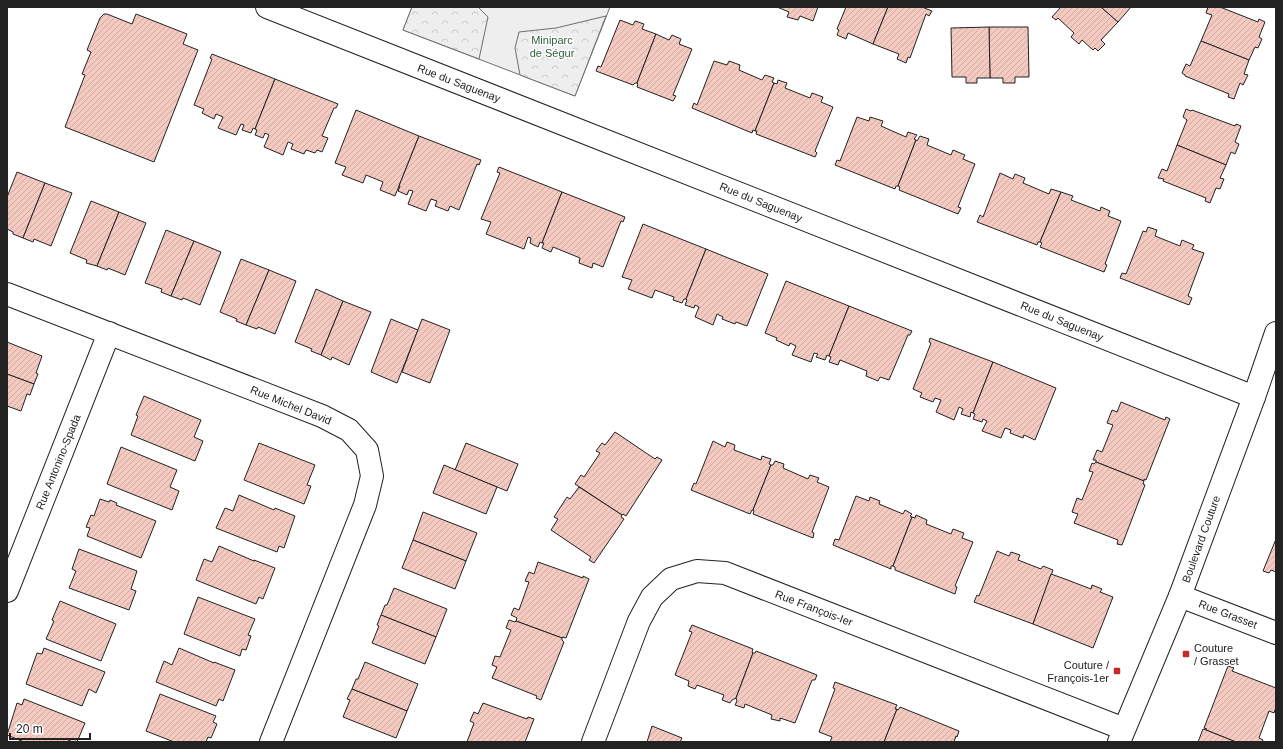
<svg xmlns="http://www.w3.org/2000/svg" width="1283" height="749" font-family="Helvetica,sans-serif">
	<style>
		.green { fill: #eee; stroke: #6f6f6f }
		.forest { fill: url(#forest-crowns); stroke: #6f6f6f }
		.building { fill: url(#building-hatch); stroke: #222 }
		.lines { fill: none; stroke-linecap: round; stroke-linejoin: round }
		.street-casing { stroke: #222; stroke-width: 24 }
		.secondary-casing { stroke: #222; stroke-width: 24 }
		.street { stroke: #fff; stroke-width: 22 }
		.secondary { stroke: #fff; stroke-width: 22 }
		.poi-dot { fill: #c62828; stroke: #fff; stroke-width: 1.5 }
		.labels { text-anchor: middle; stroke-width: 3; stroke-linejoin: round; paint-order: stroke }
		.park-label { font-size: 11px; fill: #2f5e38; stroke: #fff }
		.street-label { font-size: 11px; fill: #222; stroke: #fff }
		.poi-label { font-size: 11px; fill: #222; stroke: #fff; text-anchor: start }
	</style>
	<defs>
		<pattern id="forest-crowns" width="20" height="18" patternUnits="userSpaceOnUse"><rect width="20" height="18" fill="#eee"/><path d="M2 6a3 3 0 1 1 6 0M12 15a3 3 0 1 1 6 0" fill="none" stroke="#ccc"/></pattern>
		<pattern id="building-hatch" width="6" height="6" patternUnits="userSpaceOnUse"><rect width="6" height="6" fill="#f3c9c0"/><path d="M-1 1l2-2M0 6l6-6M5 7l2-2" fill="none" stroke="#d0aca5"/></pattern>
	</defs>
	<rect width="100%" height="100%" fill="#fff"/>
	<path class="green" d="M412,7H610L575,96L403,30Z"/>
	<g class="forest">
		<path d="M412,7H478L488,17L479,59L403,30Z"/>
		<path d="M606,16L575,96L520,75L515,48L519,32L556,28Z"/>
	</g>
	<g class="building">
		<path d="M777,7H818L813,21L800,16L798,20L787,17L789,12Z"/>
		<path d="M846,7H888L873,44L848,33L846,39L837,35L839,30L837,29Z"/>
		<path d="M888,7H922L932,11L929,16L926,14L910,58L908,57L906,63L897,59L899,54L873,44Z"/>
		<path d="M1061,7H1101L1118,22L1101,40L1105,44L1098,51L1095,48L1093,50L1082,40L1079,44L1071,37L1074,33L1058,18L1056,20L1052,17Z"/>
		<path d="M1101,7H1131L1118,22Z"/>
		<path d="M1208,7H1220L1258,22L1259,19L1265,22L1259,37L1262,39L1258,48L1255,47L1249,60L1201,41L1212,15L1206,13Z"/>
		<path d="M104,14H107L132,24L136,14L187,34L183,44L198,50L154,162L65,127L85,75L82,74L91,52L87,50L100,18Z"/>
		<path d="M620,20L633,25L635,21L644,24L642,29L656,34L637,83H635L633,85L596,71L598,66L601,67Z"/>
		<path d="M989,27H1028L1029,77H1015V83H1003V78H990Z"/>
		<path d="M989,27L990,78H977V83H966V77H952L951,28Z"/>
		<path d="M656,34L669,40L672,35L681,39L679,44L692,49L673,95L676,96L673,101L637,87L638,84L637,83Z"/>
		<path d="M1201,41L1249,60L1244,74L1248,75L1243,85L1240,83L1234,99L1228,97L1229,94L1185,76V75L1182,73L1186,64L1190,66Z"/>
		<path d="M212,54L275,79L255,129L253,128L251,133L242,130L244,125L241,124L236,135L218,128L223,117L216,114L214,119L202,113L204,109L194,105L212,59L210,58Z"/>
		<path d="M714,61L727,65L729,61L740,65L739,70L762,80L765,75L774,78L772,82L774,83L755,131L753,130L752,133L692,108L694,103L697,105Z"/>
		<path d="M275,79L338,104L336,108H334L322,136L328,138L322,152L317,150L315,153L306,150L304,154L291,149L293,144L288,142L283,155L264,147L269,135L265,133L263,138L255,135L257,130L255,129Z"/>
		<path d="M778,80L787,83L785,88L810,98L812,93L823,97L821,102L833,107L815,151L817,153L815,157L756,134L757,131H755L774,83L777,84Z"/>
		<path d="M1186,109L1191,111L1192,110L1235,126L1236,124L1241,126L1235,142L1239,144L1235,154L1231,152L1226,165L1177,145L1187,120L1183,117Z"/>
		<path d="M356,110L419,136L395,196L380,190L383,182L366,175L363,183L342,175L346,167L335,163Z"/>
		<path d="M857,117L869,121L870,117L883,121L881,126L906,137L908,132L917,135L914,139L916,140L898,186H896L895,189L835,165L837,160L840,161Z"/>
		<path d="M419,136L481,160L479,165L477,164L459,210L450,206L448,211L435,206L437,201L431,199L426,211L408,204L413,191L409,190L407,195L398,191L400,186H399Z"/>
		<path d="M920,136L929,139L927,145L951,155L953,150L965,155L963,159L975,164L958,207L961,208L958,214L899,190L900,187L898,186L916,140L917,141Z"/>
		<path d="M1177,145L1226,165L1220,178L1224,179L1220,189L1216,188L1210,203L1205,201L1206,198L1163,181L1164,179L1158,178L1162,169L1167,171Z"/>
		<path d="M499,167L562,192L542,243L540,242L538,247L530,243L531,238L528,237L524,249L486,234L491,222L481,219L500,173L497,172Z"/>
		<path d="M17,172L45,183L23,238L13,234V232L7,229V197Z"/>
		<path d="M1000,173L1013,179L1015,174L1025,178L1023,183L1049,194L1051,189L1061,192L1040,242H1038L1037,245L977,222L980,215L983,217Z"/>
		<path d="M45,183L72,193L51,246L34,239L33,242L23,238Z"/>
		<path d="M562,192L625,217L623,222L621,221L603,267L593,263L592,268L579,263L580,258L553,247L551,252L542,248L544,243H542Z"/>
		<path d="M1061,192L1073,196L1071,200L1100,211L1101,207L1110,211L1108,216L1121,221L1105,264L1107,265L1104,272L1040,247L1042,243L1040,242Z"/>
		<path d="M91,201L119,212L97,266L86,263L87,260L70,253Z"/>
		<path d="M119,212L146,223L125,275L108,268L107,270L97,266Z"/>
		<path d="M643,224L706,249L686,299H684L682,303L673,300L674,297L655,290L652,298L628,289L632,280L622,277Z"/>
		<path d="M1148,227L1157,230L1155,236L1180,246L1182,240L1194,245L1192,249L1204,253L1188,296L1192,298L1189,305L1120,278L1122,273L1126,274L1143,231L1146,232Z"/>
		<path d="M166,230L194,241L171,296L161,292L162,289L145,283Z"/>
		<path d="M194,241L221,252L200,305L183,298L182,300L171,296Z"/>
		<path d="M706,249L768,274L747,326L736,322L735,324L722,319L723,317L717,314L713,325L695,317L699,307L695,305L694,308L685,305L687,300L686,299Z"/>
		<path d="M241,259L269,270L246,325L236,321L237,319L220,312Z"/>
		<path d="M269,270L296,281L275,334L258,327L257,329L246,325Z"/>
		<path d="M786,281L849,306L829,356L827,355L825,360L816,357L818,354L814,353L811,362L792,355L796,346L790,343L789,346L776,340L777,338L765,333Z"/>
		<path d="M316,289L343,301L321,355L311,351L312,349L295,342Z"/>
		<path d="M343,301L371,312L349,365L332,357L331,360L321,355Z"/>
		<path d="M849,306L912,331L910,335H908L889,380L880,377L878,381L866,376L867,371L840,360L838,365L829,362L831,357L829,356Z"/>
		<path d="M391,319L418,330L397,383L371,372Z"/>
		<path d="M422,319L450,330L430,383L402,372Z"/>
		<path d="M930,338L993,362L973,413L971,412L970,417L961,414L963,409L959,407L954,420L936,412L941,400L935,398L933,402L920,397L922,393L913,389L931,343L929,342Z"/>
		<path d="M7,342L42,356L36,373L38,374L34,384L7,374Z"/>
		<path d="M993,362L1056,388L1035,440L1024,435L1023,438L1010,433L1011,430L1005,428L1001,438L982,431L987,421L983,419L982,422L973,419L975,414L973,413Z"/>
		<path d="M7,374L34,384L30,395L27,394L21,411L7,406Z"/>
		<path d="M144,396L201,420L194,437L203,441L195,461L131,435L138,416L136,415Z"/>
		<path d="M1121,402L1165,420L1166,417L1170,419L1146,480L1144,479V481L1096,462V460H1093L1097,450L1102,452L1113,425L1107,423L1112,410L1117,412Z"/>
		<path d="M615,432L655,459L657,457L662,460L626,516L623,514L622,515L575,484L581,475L584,477L600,453L596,451L602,443L605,445Z"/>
		<path d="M713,441L725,447L727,442L735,445L734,450L761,460L762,456L771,459L769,464L771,465L753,510H752L750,514L691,490L694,483L696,484Z"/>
		<path d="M259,443L315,465L307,485L311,486L304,504L244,480Z"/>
		<path d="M466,443L518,464L507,491L455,470Z"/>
		<path d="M121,447L177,470L170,487L179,491L172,510L107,484Z"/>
		<path d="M775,461L784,464L783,468L808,479L810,475L819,478L817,482L829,487L812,532L814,533L813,538L753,514L754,511L753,510L771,465H773Z"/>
		<path d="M1096,462L1144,481L1143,484L1145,485L1122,545L1117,544L1118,540L1074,523L1078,514L1072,512L1077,498L1082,500L1093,472L1089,471L1092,463L1094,464Z"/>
		<path d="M444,465L497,487L486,514L433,493Z"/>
		<path d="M579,487L622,515L621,517L624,519L594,563L589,560L591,557L551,530L558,519L554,517L567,497L570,499Z"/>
		<path d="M239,495L274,510L275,508L295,516L284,548L279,546L277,552L216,528L225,508L233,511Z"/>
		<path d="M856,496L869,501L870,497L880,501L879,504L903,514L905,510L912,514L910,516L912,517L893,566H891V569L833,545L835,539L839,540Z"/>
		<path d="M100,499L109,502L110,500L117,503L116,505L156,521L141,558L87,536L90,528L86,527L91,515L94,516Z"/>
		<path d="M423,512L477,533L466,561L413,540Z"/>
		<path d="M916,515L927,520L926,524L951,534L953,529L964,533L962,538L973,542L955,586L957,587L955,594L895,570V567L893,566L912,517L915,518Z"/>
		<path d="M1276,539V572L1271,570L1269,573L1263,571Z"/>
		<path d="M413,540L466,561L455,589L402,568Z"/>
		<path d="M219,546L254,561V560L275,568L263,599L259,597L256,604L196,580L204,559L212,562Z"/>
		<path d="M79,549L137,571L131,589L136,591L129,610L69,588L76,571L72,569Z"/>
		<path d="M997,551L1009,556L1011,552L1020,555L1018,560L1041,569L1043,566L1053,570L1033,624L974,602L977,595L979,596Z"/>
		<path d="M538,562L583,578V576L589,579L566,638L562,637V638L516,621L517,618L511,615L514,608L519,610L529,582L525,581L529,572L534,574Z"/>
		<path d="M1051,574L1065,579L1091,589L1092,585L1102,589L1100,592L1113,597L1093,648L1033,624Z"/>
		<path d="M394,588L447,609L436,637L381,615L385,605H387Z"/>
		<path d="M198,597L255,619L248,635L251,636L246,650L242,649L240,656L184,634Z"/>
		<path d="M60,601L116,624L101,661L46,639L54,621L52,620Z"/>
		<path d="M381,615L436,637L425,664L372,643L379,626L377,625Z"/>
		<path d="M509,620L515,622L516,621L562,638V640L564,642L541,700L536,698L537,696L492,678L497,667L492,665L495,656L500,657L511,630L506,628Z"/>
		<path d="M692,625L753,649L752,652L753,653L736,698L732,700L730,703L722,700L724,695L697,685L695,689L688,686L689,681L675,675L692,632L689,631Z"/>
		<path d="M44,648L105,672L96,693L89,689L82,706L26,684L37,653L42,654Z"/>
		<path d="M179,648L214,663V662L235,670L223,701L219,699L216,706L156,682L164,661L172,665Z"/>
		<path d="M756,651L817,675L815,680H812L795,723L780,718V721L771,719L772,715L745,704L744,708L735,705L737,701L736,698L753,653H755Z"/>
		<path d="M365,662L418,684L407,711L352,689L356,679H358Z"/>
		<path d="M1228,666L1234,668L1232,671L1276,688V707L1274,713L1269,711L1259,738L1263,740L1262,742H1236L1206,730L1207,729L1204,728Z"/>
		<path d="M835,682L897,705L895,709H897L884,742H830L832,737L819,732L835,689L833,688Z"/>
		<path d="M352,689L407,711L396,738L343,717L350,700L347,699Z"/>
		<path d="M160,694L216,716L213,722L217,724L211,738L208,737L206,742H174L146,731Z"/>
		<path d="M24,699L85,723L77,742H72L69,740L68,742H24L7,735L17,703L22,705Z"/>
		<path d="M483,703L527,719L528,717L534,719L525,742H467L474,723L470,721L474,712L478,714Z"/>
		<path d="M900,707L959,731L957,737L956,736L954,742H884L897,709L898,710Z"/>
		<path d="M652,726L682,738L680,742H647Z"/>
		<path d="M1203,729L1206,730L1236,742H1198Z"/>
	</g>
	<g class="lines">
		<g class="street-casing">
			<g id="street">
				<path d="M267,7L1254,397"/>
				<path d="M7,294L322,416L349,430L367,450L372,476L365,505L271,742"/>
				<path d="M7,591L109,333"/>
				<path d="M1180,596L1276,633"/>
				<path d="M593,742L639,621L652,597L671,579L697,571L725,573L1124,729"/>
			</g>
		</g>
		<g class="secondary-casing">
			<path id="secondary" d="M1119,742L1180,596L1254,397L1276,333"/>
		</g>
		<use href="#street" class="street"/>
		<use href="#secondary" class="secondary"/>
	</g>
	<g class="poi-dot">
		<rect x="1182" y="650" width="8" height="8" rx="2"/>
		<rect x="1113" y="667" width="8" height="8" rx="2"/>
	</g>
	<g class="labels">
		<g class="park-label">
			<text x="552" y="44">Miniparc<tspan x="552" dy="13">de Ségur</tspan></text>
		</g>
		<g class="street-label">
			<text transform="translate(459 83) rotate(21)" y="4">Rue du Saguenay</text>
			<text transform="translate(761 202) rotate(22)" y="4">Rue du Saguenay</text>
			<text transform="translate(1062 321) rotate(22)" y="4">Rue du Saguenay</text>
			<text transform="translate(291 405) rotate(22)" y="4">Rue Michel David</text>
			<text transform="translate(58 462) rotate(-68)" y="4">Rue Antonino-Spada</text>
			<text transform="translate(1201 539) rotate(-70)" y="4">Boulevard Couture</text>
			<text transform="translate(814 608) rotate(21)" y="4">Rue François-Ier</text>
			<text transform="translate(1228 614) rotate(21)" y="4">Rue Grasset</text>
		</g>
		<g class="poi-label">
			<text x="1194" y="652">Couture<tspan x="1194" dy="13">/ Grasset</tspan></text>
			<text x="1109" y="669" text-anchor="end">Couture /<tspan x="1109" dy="13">François-1er</tspan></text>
		</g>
	</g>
	<rect width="1283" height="749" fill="none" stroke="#222222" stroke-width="16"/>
	<path d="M10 733v6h80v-6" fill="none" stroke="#222222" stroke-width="2"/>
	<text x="16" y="733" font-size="12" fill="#222222" stroke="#ffffff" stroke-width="3" paint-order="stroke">20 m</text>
</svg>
